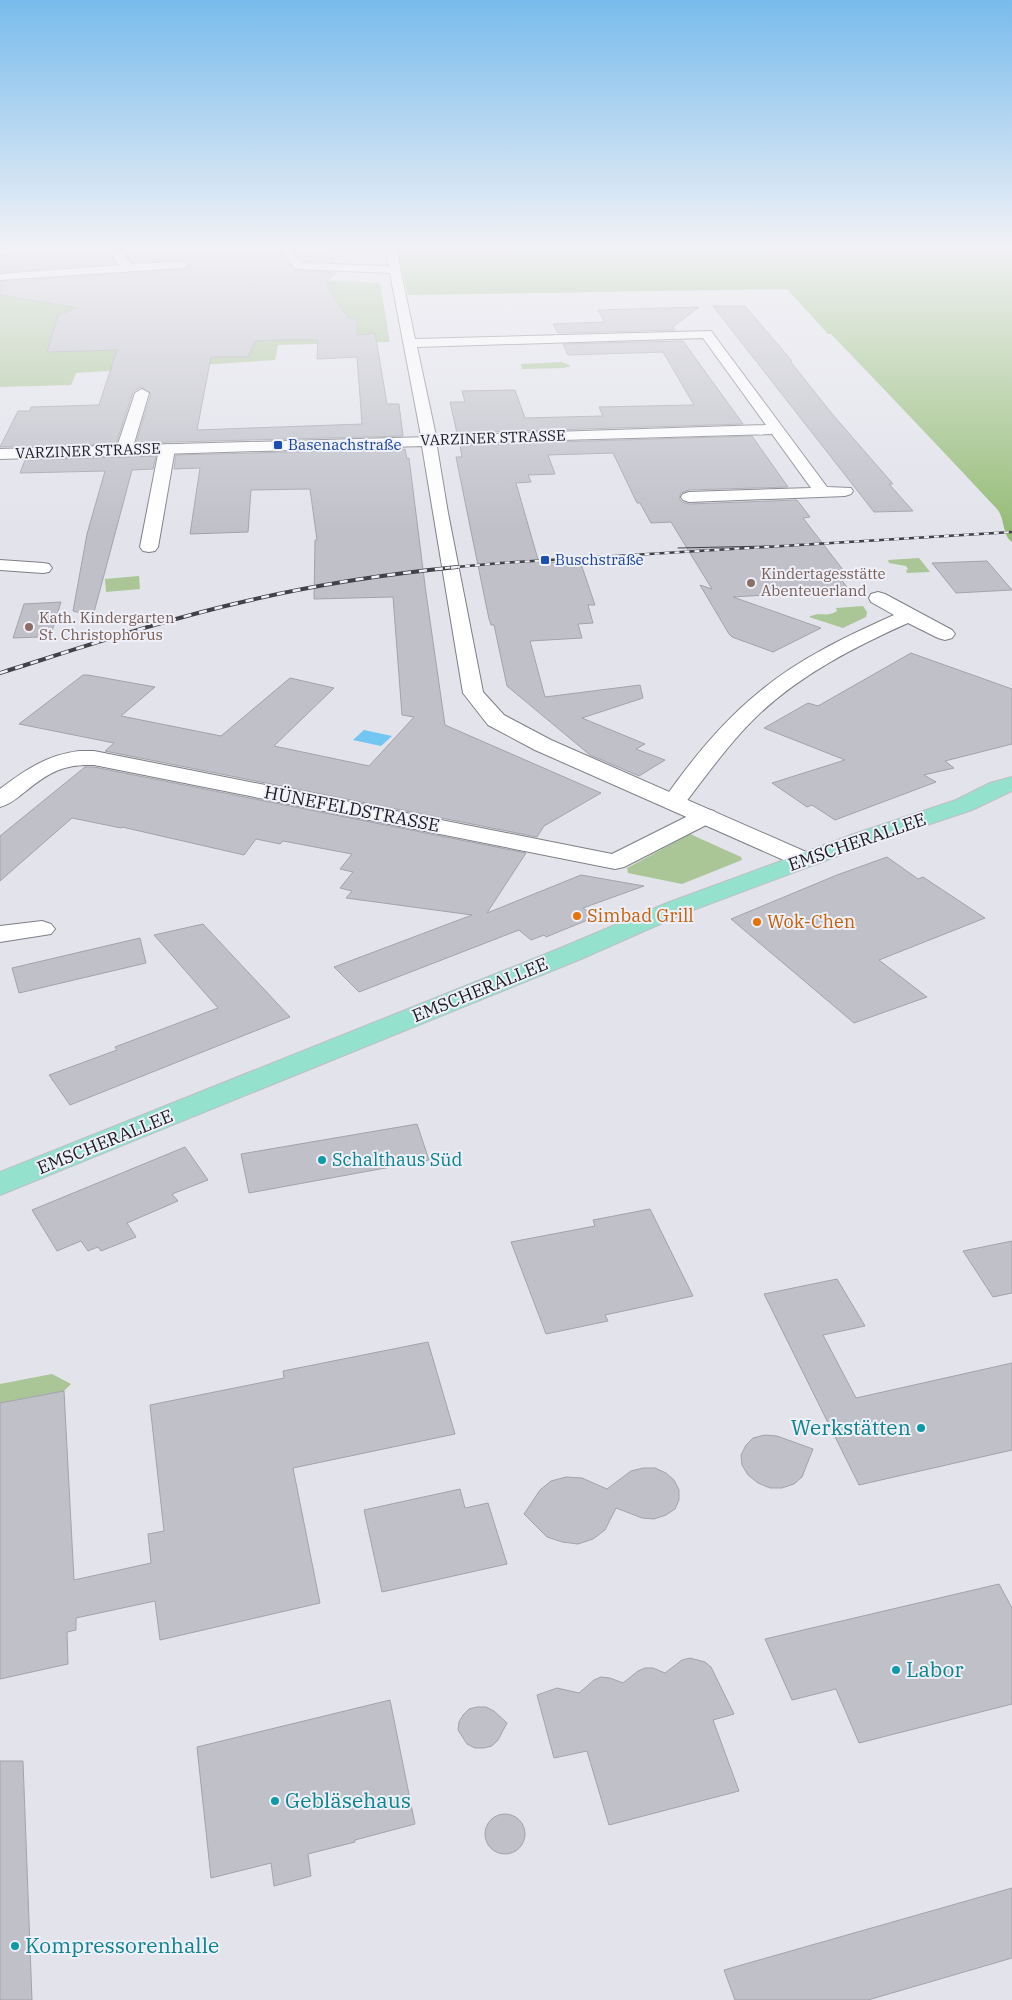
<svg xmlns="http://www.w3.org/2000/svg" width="1012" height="2000" font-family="'IBM Plex Serif',serif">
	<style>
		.green { fill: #aac696 }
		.forest { fill: #96bd78 }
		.water { fill: #71c6f2 }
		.building { fill: #bfc0c8; stroke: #a3a3ab; fill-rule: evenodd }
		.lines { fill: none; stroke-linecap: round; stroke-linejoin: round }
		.minor-casing { stroke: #7e7f86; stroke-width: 2 }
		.tertiary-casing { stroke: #7e7f86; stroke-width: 2 }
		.primary-casing { stroke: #bfbfc0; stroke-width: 2 }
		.minor { fill: #fff; fill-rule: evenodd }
		.tertiary { fill: #fff; fill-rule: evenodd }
		.primary { fill: #94e2cd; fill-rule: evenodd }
		.tram { stroke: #424246; stroke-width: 1 }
		.rail-far1-casing { stroke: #424246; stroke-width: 2.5 }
		.rail-casing { stroke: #424246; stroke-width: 4 }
		.rail-far1 { stroke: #eff0f9; stroke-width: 2; stroke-dasharray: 5; stroke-linecap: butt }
		.rail { stroke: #eff0f9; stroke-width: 2.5; stroke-dasharray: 8; stroke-linecap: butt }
		.transit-dot { fill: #1a4fb4; stroke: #eff0f9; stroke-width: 2 }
		.education-dot { fill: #8d6e63; stroke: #eff0f9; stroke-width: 2 }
		.food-dot { fill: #e8710a; stroke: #eff0f9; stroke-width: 2 }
		.culture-dot { fill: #0f9aa8; stroke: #eff0f9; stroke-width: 2 }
		.labels { text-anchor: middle; stroke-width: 4; stroke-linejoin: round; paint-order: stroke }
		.far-street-label { font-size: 15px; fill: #1b1b1e; stroke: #eff0f9 }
		.far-transit-label { font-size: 15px; fill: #164399; stroke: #eff0f9; text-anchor: start }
		.far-education-label { font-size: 15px; fill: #785e54; stroke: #eff0f9; text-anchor: start }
		.street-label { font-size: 18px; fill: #1b1b1e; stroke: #eff0f9 }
		.food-label { font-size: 18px; fill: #c56008; stroke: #eff0f9; text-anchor: start }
		.culture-label { font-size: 18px; fill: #0d838f; stroke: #eff0f9; text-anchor: start }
		.near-culture-label { font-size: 21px; fill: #0d838f; stroke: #eff0f9; text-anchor: start }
	</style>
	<rect width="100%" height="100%" fill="#e2e3eb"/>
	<g class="green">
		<path d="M282,278L380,283L390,342L278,345L275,360L76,373L71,385L0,387V295Z"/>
		<path d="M562,362L571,366L564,368L522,369L521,364Z"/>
		<path d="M919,558L930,572L907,573L906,571L908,569L906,566L889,563L888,560Z"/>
		<path d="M139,576L140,589L106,592L105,579Z"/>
		<path d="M863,606L867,612L866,617L843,628L809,617C820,611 827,618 837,611L836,608Z"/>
		<path d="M690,834L741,857L742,860L682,884L628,873L627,868Z"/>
		<path d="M52,1374L71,1384L64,1391L0,1403V1384Z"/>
	</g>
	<path class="forest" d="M397,248H1012V542C1002,535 1005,518 997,509C942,450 887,392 831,334H828L787,289L408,295Z"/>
	<path class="water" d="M364,730L392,736L381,746L353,740Z"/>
	<g class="building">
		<path d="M105,248L116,263L0,272V256Z"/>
		<path d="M120,248H281L280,252L294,270L336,273L325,282L348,318H357V335L375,333L387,404H399L403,436L136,443L151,394L141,387L133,392L116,444L0,447L18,411H30L31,407L99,405L117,350L47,352L58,315L77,308L0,295V282L183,270L191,266L183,260L132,262ZM282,340H318L317,359L357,357V356L362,424L197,430L211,357H248L255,341Z"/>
		<path d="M295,248H328L335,262L302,261L294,251Z"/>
		<path d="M713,306H745L792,361H790L833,415L893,484H889L913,511L874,512Z"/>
		<path d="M699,307L673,327L675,330L558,333L553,324L605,322L598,310Z"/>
		<path d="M683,341L743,424L457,433L450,402H465L462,391L515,390L525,418L603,416L599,407L694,405L663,352L568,355L563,344Z"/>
		<path d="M752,436L788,487L689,490L681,493L679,498L682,502L689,504L797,500L810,517L803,518L847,575H838L849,590L733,597L821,628L773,652L732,637L729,634L700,585L712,589L671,522L651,523L640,503H637L613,453L548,455L555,474L528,475L531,482L516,483L539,563L580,561L595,605H588L593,623L578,624L582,638L530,641L545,697L640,685L643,698L582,718L645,744L636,749L665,760L639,776L590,755L507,686L494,625H491L489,619L472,536L456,457H462L460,445Z"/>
		<path d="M405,449L407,459L409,458L426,593L445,725L601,793L544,826L537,837L105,751L114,743L19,724L83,675H88L155,687L121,716L221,736L290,678L334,688L274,746L369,766L414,717L402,715L393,597L314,599L315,540H317L310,489L251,490L248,532L190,534L200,468L174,469L176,455Z"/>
		<path d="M156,456L153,469L132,470L93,616L73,611L87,534L105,471L20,473L25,460Z"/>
		<path d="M987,561L1012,590L956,593L932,563Z"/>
		<path d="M61,602L52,631H42L40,637L13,638L24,604Z"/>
		<path d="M911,653L1012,689V744L945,761L954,768L924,775L936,782L835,820L812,805L807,807L772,783L845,760L764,728L808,703L818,706Z"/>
		<path d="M85,767H94L526,853L487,913L581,875L644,886L583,908L595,917L546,937L544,935L531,940L519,930L359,992L334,967L472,915L346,898L352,891L340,888L353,872L340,869L352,854L283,841L280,844L256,839L244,855L122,827L121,828L72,818L0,881V836Z"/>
		<path d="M887,857L918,879L923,877L985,918L879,960L927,997L854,1023L731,919L837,875Z"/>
		<path d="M203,924L290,1017L70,1105L49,1075L117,1050L115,1047L218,1008L154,935Z"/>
		<path d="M140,938L146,963L19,993L12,968Z"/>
		<path d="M417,1124L429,1160L249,1193L241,1154Z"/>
		<path d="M185,1147L208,1180L172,1194L178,1201L127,1223L136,1237L101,1251L98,1247L88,1251L81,1241L57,1251L32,1210Z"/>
		<path d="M650,1209L693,1296L605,1315L608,1321L546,1334L511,1242L595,1226L593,1220Z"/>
		<path d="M1012,1241V1293L993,1297L963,1251Z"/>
		<path d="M837,1279L865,1326L823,1335L856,1398L1012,1363V1450L859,1485L764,1294Z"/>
		<path d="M428,1342L455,1434L293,1468L320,1603L160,1640L155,1601L76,1618V1630L67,1632L68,1664L0,1679V1403L64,1391L74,1580L151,1563L148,1534L164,1531L150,1405L284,1378L283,1371Z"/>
		<path d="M765,1435L777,1436L813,1449L802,1477L794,1484L782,1488H770L758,1483L748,1475L742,1465L741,1455L746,1445L753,1438Z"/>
		<path d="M643,1468H655L666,1473L674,1480L679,1490V1500L675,1509L666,1515L654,1519L642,1518L616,1508L605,1530L593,1539L578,1544L562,1542L547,1537L524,1514L540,1490L551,1481L566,1477L582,1478L607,1489L631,1471Z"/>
		<path d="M460,1489L465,1508L488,1503L507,1564L382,1592L364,1510Z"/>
		<path d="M999,1584L1012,1608V1704L859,1743L836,1689L792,1700L765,1639Z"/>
		<path d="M690,1658L705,1662L711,1667L734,1714L713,1720L739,1791L609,1825L587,1751L554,1758L537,1695L557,1688L579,1693L594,1680L601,1677L610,1678L623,1683L638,1671L645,1668H653L665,1673L682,1660Z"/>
		<path d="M390,1700L415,1824L355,1840V1842L308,1854L311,1876L274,1886L271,1863L211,1878L197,1747Z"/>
		<path d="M477,1707H486L494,1711L507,1723L498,1740L492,1746L484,1748H475L467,1744L458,1730L459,1722L463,1715L469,1709Z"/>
		<path d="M0,1761H23L32,2000H0Z"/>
		<circle cx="505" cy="1834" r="20"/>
		<path d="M1012,1888V1958L868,2000H735L724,1970Z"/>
	</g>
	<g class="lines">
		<g class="minor-casing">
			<g id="minor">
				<path d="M0,248H52L47,251L0,254Z"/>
				<path d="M107,248H118L131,264L183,262L189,265L183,268L0,280V274L120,265Z"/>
				<path d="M283,248H293L292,251L301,263L389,266L386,248H396L415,339L711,331L827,487L851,488L853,491L851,494L845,496L689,502L683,500L681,497L683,494L689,492L811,488L772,434L424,444L422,441L390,273L298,269L294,268L282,251ZM703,338L766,425L436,436L417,347Z"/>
				<path d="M142,389L149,393L132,450L129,453H119L116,450L135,393Z"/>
				<path d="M167,444L172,446L175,449L158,547L155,551L149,552L143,551L140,547L159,449L162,446Z"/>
				<path d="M0,560L43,563L49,564L52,568L49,572L43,573L0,570Z"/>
				<path d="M878,592L885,594L952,630L955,634L952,638L945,640L938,638L908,623C854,647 800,675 757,716C729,743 706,776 682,807L674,809L666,807L662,802C689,763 721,723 758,693C798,659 847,636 894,615L871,602L869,598L871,594Z"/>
				<path d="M79,751H94L612,854L698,811L706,809L714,811L718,816L714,821L624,867L615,869L94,765C64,764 49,772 26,791C18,797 11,804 0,807V789C25,770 47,755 79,751Z"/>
				<path d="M42,921L51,924L55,929L51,934L0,942V926Z"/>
			</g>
		</g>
		<g class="tertiary-casing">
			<path id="tertiary" d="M429,437L434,438L436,441L448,513L483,692L504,715L551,740L813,855L816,860L813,865L804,867L795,865L535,750L488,725L463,693L422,446L0,459V449Z"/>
		</g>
		<g class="primary-casing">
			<path id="primary" d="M1012,777V791L972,810L870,844L685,913L581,959L0,1195V1172L563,947L667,903L854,834L956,800L990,783Z"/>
		</g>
		<use href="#minor" class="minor"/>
		<use href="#tertiary" class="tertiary"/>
		<use href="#primary" class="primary"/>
		<path class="tram" d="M678,548L770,546"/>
		<g class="rail-far1-casing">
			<path id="rail-far1" d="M445,568L501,563L1012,532"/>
		</g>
		<g class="rail-casing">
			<path id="rail" d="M0,673C83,647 166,619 251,600C319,584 388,574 457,567"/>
		</g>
		<use href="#rail-far1" class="rail-far1"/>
		<use href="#rail" class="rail"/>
	</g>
	<linearGradient id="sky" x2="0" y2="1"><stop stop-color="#78bbec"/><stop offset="0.47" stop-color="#f2f2f6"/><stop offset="1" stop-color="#f2f2f6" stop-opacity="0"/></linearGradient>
	<rect width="1012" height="528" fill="url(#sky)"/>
	<g class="transit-dot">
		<rect x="273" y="440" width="10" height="10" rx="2.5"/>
		<rect x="540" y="555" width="10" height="10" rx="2.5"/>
	</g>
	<g class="education-dot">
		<circle cx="751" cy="583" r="5"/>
		<circle cx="29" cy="627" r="5"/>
	</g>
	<g class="food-dot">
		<circle cx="577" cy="916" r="5"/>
		<circle cx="757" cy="922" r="5"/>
	</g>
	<g class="culture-dot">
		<circle cx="322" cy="1160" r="5"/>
		<circle cx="921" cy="1428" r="5"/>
		<circle cx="896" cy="1670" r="5"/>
		<circle cx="275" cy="1801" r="5"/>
		<circle cx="15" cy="1946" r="5"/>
	</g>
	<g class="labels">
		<g class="far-street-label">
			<text transform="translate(493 438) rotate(-2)" y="5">VARZINER STRASSE</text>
			<text transform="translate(88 451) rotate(-2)" y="5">VARZINER STRASSE</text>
		</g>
		<g class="far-transit-label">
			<text x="288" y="450">Basenachstraße</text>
			<text x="555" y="565">Buschstraße</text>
		</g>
		<g class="far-education-label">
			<text x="761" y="579">Kindertagesstätte<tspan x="761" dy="17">Abenteuerland</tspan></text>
			<text x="39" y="623">Kath. Kindergarten<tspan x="39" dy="17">St. Christophorus</tspan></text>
		</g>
		<g class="street-label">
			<text transform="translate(352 809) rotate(11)" y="6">HÜNEFELDSTRASSE</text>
			<text transform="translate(857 842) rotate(-19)" y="6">EMSCHERALLEE</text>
			<text transform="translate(480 990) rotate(-22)" y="6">EMSCHERALLEE</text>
			<text transform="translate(105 1142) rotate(-22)" y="6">EMSCHERALLEE</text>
		</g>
		<g class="food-label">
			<text x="587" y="922">Simbad Grill</text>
			<text x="767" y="928">Wok-Chen</text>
		</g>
		<g class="culture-label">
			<text x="332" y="1166">Schalthaus Süd</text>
		</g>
		<g class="near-culture-label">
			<text x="911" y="1435" text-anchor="end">Werkstätten</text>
			<text x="906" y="1677">Labor</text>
			<text x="285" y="1808">Gebläsehaus</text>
			<text x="25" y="1953">Kompressorenhalle</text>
		</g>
	</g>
</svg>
